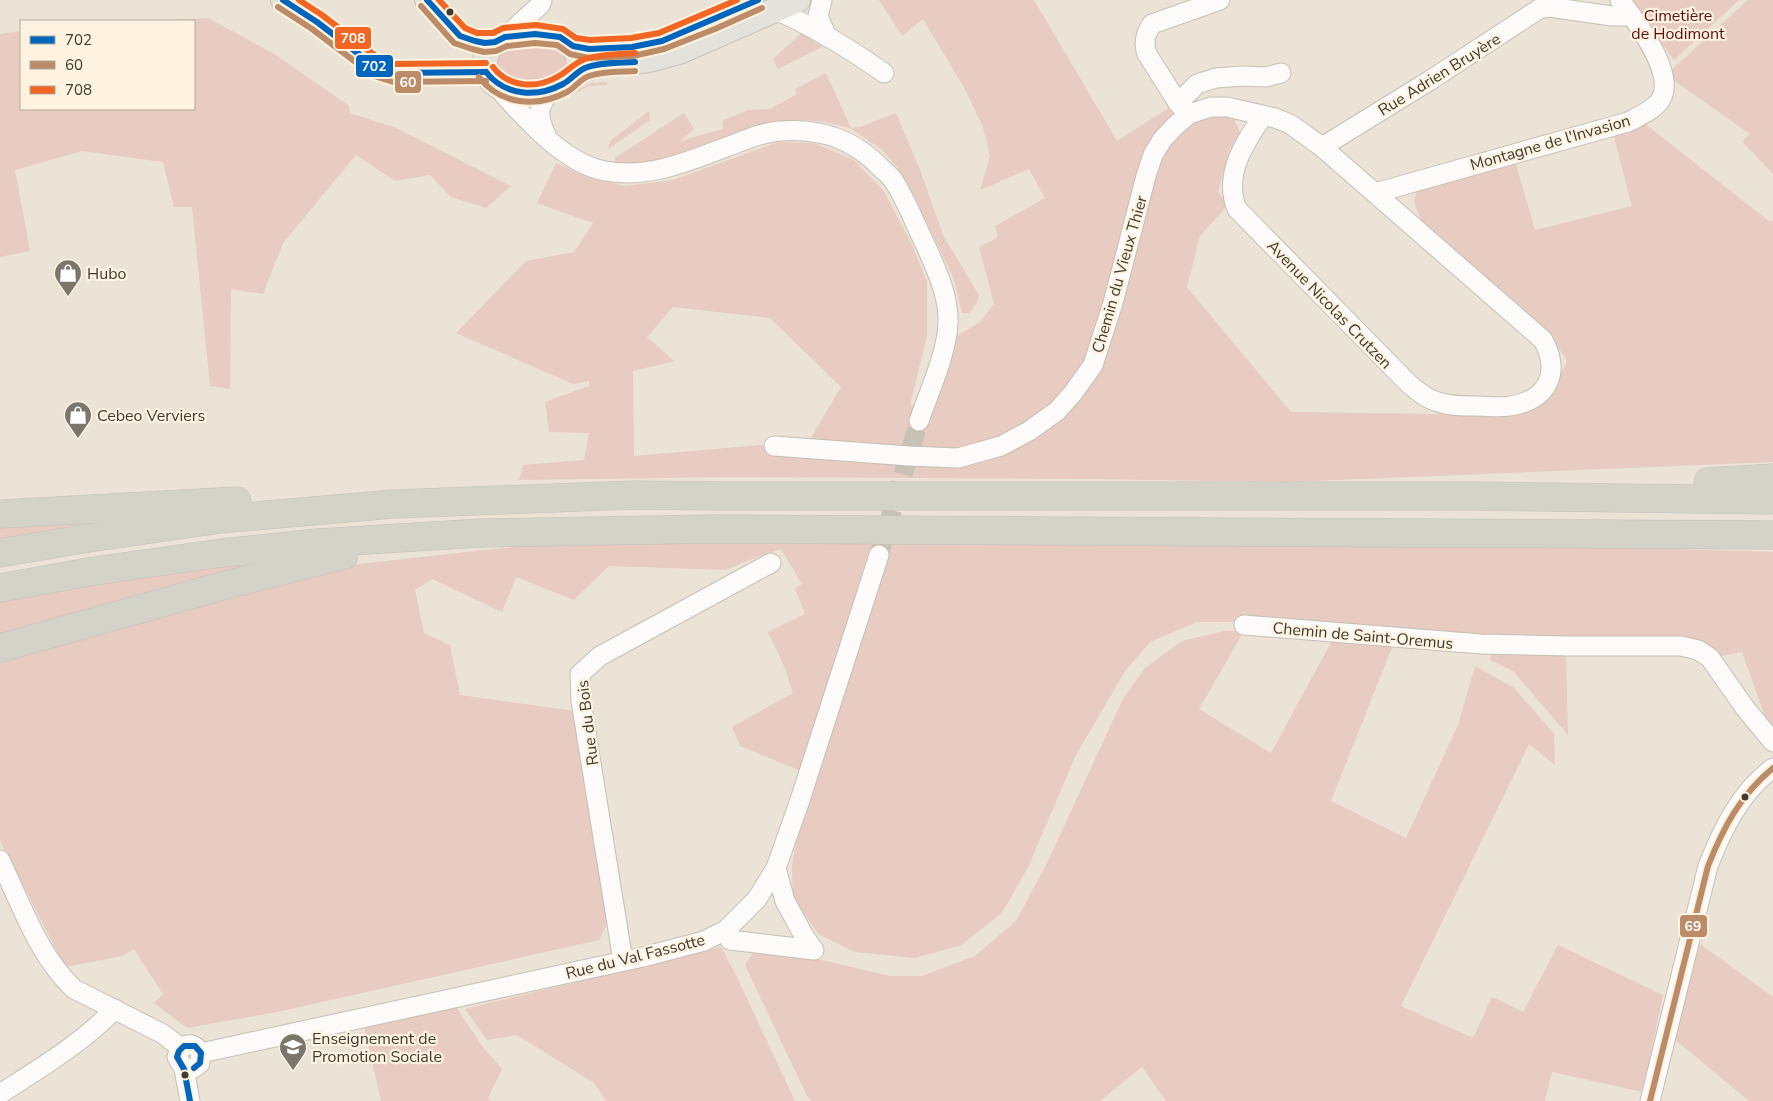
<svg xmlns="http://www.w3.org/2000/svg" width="1773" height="1101" font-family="'Nunito Sans',sans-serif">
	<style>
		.green { fill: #e8cbc1; fill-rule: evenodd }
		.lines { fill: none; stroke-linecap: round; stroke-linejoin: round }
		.minor-tunnel { stroke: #c8c1b5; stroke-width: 19; stroke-dasharray: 19 9; stroke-linecap: butt }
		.minor-casing { stroke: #c5bfb5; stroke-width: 21 }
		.major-casing { stroke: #c6c2bc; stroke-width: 26 }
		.highway-casing { stroke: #c6c2bc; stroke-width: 29 }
		.minor { stroke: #fcfbf9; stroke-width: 19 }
		.major { stroke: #e3e3dc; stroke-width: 24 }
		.highway { stroke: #d3d3c8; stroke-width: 28 }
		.bus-1-casing { stroke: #fdf3e0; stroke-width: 10 }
		.bus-2-casing { stroke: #fdf3e0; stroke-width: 10 }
		.bus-3-casing { stroke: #fdf3e0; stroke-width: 10 }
		.bus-4-casing { stroke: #fdf3e0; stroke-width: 10 }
		.bus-1 { stroke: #0065bd; stroke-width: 6 }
		.bus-2 { stroke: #bb8c67; stroke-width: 6 }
		.bus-3 { stroke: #f26522; stroke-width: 6 }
		.bus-4 { stroke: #bb8c67; stroke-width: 6 }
		.bus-dot { fill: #3f3b31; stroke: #fdf3e0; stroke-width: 2 }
		.labels { text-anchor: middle; stroke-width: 4.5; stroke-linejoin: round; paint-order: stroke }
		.park-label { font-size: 16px; fill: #620d0b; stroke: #fdf3e0 }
		.street-label { font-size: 16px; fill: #3f3b31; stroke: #fdf3e0 }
		.poi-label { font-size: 16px; fill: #3f3b31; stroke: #fdf3e0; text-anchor: start }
		.line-badge { stroke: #fdf3e0; stroke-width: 2 }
		.badge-label { font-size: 14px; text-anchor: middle; font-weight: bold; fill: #fff }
	</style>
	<rect width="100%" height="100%" fill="#eae3d6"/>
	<g class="green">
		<path d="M879,0H1034L1117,141L1169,108L1174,116L1085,368L1016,444L1100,363L1165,143L1188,120L1217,113L1234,119L1241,135L1237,149L1230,148L1218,192L1229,204L1200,236L1187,287L1291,412L1508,415L1558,379L1567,361L1549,333L1421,221L1414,201L1417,190L1514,158L1535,230L1632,206L1612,130L1644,123L1770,222L1773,220V462L1288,482L1085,479L737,477L519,480L523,465L584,460L589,433L549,432L545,402L589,386V381L573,384L456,333L526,261L574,252L593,223L537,203L556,163L588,177L625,186L673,180L778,142L814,143L854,160L884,191L913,247L927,282V336L910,405L935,407L957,336L980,322L994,304L979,247L998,237L995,226L1045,198L1029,169L980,190L990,156L983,127L965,89L923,19L902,36ZM673,307L770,318L841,387L809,441L634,456L633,371L674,361L647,337Z"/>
		<path d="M1629,0H1739L1674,60Z"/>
		<path d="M1748,0H1773V174L1742,141L1750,134L1666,75Z"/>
		<path d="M208,18L276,55L349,106L350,113L396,128L511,186L486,208L451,197L430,175L395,181L356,155L283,243L263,294L231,289L230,389L210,386L192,207H174L163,162L82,151L15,170L30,251L0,257V34L21,31V109H194V21H159Z"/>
		<path d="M802,33L822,47L778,69L773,59Z"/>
		<path d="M524,45L556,47L565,54C566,60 569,67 563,72C552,83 515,84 502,76C499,73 498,69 497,65C493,50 513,47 524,45Z"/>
		<path d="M826,73L851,128L860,127L896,113L920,170L943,235L979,295L977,303L969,313H962L954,279L908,184L897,167L881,149L850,128L820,121L793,120L756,125L668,158L667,156L654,161L653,162L615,165V158L684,113L694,129L680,141L723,129L722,121L748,110L770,109L797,94L795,89Z"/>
		<path d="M606,82L607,85L589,86L570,96L569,94L591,83Z"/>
		<path d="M649,111L650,120L608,149L610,141Z"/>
		<path d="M127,517L0,539V522Z"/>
		<path d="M903,539L1121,546L1340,544L1580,546L1773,552V726L1768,725L1742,652L1717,657L1488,638L1244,622H1197L1150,642L1125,671L1076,755L1029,865L1002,913L961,945L915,958L855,952L818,934L793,897L792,866L798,830L886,559L867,558L801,771L740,746L732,727L793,693L785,668L768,632L805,614L795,588L802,584L781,549L762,555L725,570L609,566L574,600L516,577L502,612L432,579L415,590L424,633L450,645L460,695L575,711L609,921L599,940L277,1012L187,1028L154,1003L163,994L134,949L122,956L65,967L0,841V656L314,569L531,545Z"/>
		<path d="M289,558L0,638V600L119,579Z"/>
		<path d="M1224,631H1244L1199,709L1271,753L1333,639L1393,645L1331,801L1406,838L1458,725L1475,666L1514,688L1554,734L1555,765L1529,744L1401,1006L1473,1038L1492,997L1523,1012L1558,945L1663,995L1643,1092L1552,1072L1545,1101H1166L1142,1067L1100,1101H811L807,1096L745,965L753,953L782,951L890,976H922L975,956L1016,921L1047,863L1123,699L1145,668L1182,641Z"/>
		<path d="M1491,648L1566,650L1568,735L1513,671L1490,660Z"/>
		<path d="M1700,944L1773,997V1101H1749L1672,1037Z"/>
		<path d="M721,947L735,973L795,1101H606L594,1083L517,1035L487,1040L465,1009Z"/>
		<path d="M456,1007L482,1046L502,1069L488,1098L491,1101H381L364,1026Z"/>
	</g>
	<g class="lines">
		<path class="minor-tunnel" d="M879,555L919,421"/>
		<g class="minor-casing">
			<g id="minor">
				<path d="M822,0L818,16L827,37"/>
				<path d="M776,10C814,27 850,49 884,73"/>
				<path d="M505,37L540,5L542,0"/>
				<path d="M496,86C524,117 563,163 605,171C648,179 690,161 729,146C745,140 763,132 780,131C821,128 854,139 882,169C887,173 892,177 895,183C907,202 915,224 925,244C936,269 949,295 948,323C947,353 929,392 919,421"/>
				<path d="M1178,103L1197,84L1216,78L1243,76L1266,77L1281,73"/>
				<path d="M1189,114L1178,103L1147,54C1143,43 1145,34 1152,24L1220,0"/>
				<path d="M546,135C537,115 537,108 551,90"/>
				<path d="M1322,147L1429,81L1539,9L1549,7L1612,16H1631"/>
				<path d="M1375,193L1628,122C1639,116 1657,109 1662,97C1674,70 1635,20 1620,0"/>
				<path d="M774,446L909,456L958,458L1001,446L1029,431L1057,411L1073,393L1093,365L1113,303L1146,176L1153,155L1162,140L1175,126L1189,114L1211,107H1227L1275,118L1290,124L1322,147L1543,340C1561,373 1548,400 1510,406C1499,408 1487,406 1476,406C1463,406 1450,406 1438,402C1426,399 1418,391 1409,384L1237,209C1223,176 1244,143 1263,116"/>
				<path d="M1244,625L1481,644L1568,646H1681L1698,650L1710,658L1745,708L1773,742"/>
				<path d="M0,860C20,902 39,957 74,989L163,1034L181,1048"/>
				<path d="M730,940L814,950L804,936L785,901L776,868"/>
				<path d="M623,961L581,701L580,674L600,656L771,563"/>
				<path d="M201,1053L643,957L704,941L726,930L757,899L768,881L776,868L799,803L879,555"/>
				<path d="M184,1069L194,1068L200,1063L201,1053C196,1045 190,1042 181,1048L177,1057L184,1069L190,1101"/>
				<path d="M0,1094C40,1068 81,1044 115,1009"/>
				<path d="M1650,1101L1708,866C1722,830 1741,791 1773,768"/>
			</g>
		</g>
		<g class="major-casing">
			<g id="major">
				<path d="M283,0L317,22L377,68L393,73L486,72"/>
				<path d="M427,0L460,36L485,43L495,42"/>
				<path d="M535,34C543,35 553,35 561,38C568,40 572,44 575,50C593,86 536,96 513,91C507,90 499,88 495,84C481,73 482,51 497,41C508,35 522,35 535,34Z"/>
				<path d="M575,73L598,65L649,60L679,52L798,0"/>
			</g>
		</g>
		<g class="highway-casing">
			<g id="highway">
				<path d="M1708,482L1773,478"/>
				<path d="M0,514L237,501"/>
				<path d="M0,553L89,538L221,519L393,504L634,495L721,496H1472L1773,500"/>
				<path d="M0,588L94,571L221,553L317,543L482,533L712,529L1773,535"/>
				<path d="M0,648L233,583L344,555"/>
			</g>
		</g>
		<use href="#minor" class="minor"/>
		<use href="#major" class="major"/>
		<use href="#highway" class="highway"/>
		<g class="bus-1-casing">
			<g id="bus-1">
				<path d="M283,0L317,22L377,68L393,73L486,72"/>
				<path d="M427,0L460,36L475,41L485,43L495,42L505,37L535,34L560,37L573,46L589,49L632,47L662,41L758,0"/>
				<path d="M486,72C505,96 537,98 563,84C571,80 576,72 585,68C600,62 619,63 635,62"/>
				<path d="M190,1101L184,1069L177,1057L179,1051L184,1046H195L201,1053L200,1063L194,1068"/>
			</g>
		</g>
		<g class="bus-2-casing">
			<g id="bus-2">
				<path d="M421,6L454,43L472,49L484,52L496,51L507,46L535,43L557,45L570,54L589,58L633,56L664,49L715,29L762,8"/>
				<path d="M278,7L312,29L374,76L393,82L486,81"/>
				<path d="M479,77C500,105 537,108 567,92C575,88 580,79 589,76C603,71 620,72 635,71"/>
			</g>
		</g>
		<g class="bus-3-casing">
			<g id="bus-3">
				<path d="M299,0L322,15L381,60L394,64L486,63"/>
				<path d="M439,0L465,28L477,33H493L503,28L536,25L563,29L576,38L590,40L631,38L659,33L737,0"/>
				<path d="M493,67C509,88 537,89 559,76C568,71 574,63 585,59C601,54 618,54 635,53"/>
			</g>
		</g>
		<g class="bus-4-casing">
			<path id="bus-4" d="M1650,1101L1708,866C1723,828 1741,794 1773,768"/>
		</g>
		<use href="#bus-1" class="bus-1"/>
		<use href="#bus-2" class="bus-2"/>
		<use href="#bus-3" class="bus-3"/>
		<use href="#bus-4" class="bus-4"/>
	</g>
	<defs>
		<g id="shop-pin" transform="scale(1.4375)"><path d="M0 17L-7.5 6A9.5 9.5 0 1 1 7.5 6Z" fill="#7b766b" stroke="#fdf3e0"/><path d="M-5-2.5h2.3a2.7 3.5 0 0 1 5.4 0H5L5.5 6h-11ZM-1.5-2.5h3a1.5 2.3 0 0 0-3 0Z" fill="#fff"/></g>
		<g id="school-pin" transform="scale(1.4375)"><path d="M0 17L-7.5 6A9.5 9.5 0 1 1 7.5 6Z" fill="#7b766b" stroke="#fdf3e0"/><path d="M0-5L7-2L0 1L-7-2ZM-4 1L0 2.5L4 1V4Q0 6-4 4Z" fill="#fff"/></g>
	</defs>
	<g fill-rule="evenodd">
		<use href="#shop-pin" x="68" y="273"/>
		<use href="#shop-pin" x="78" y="415"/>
		<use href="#school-pin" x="293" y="1047"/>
	</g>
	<g class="bus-dot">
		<circle cx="450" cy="12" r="4.5"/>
		<circle cx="1745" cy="797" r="4.5"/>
		<circle cx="185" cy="1075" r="4.5"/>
	</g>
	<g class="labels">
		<g class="park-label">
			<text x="1678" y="21">Cimetière<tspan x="1678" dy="18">de Hodimont</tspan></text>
		</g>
		<g class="street-label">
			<text transform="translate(1439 74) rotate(-32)" y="6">Rue Adrien Bruyère</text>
			<text transform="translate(1550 142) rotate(-16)" y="6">Montagne de l'Invasion</text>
			<text transform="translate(1119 274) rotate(-74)" y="6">Chemin du Vieux Thier</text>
			<text transform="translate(1330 304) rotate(46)" y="6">Avenue Nicolas Crutzen</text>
			<text transform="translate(1363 635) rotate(5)" y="6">Chemin de Saint-Oremus</text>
			<text transform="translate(587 723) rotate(-97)" y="6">Rue du Bois</text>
			<text transform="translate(635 956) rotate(-14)" y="6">Rue du Val Fassotte</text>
		</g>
		<g class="poi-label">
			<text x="87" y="279">Hubo</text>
			<text x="97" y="421">Cebeo Verviers</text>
			<text x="312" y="1044">Enseignement de<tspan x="312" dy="18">Promotion Sociale</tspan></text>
		</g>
	</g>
	<g class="line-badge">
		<rect x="334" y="26" width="38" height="24" rx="5" fill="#f26522"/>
		<rect x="355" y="54" width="39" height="24" rx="5" fill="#0065bd"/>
		<rect x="394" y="70" width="28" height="24" rx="5" fill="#bb8c67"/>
		<rect x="1679" y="914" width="29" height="24" rx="5" fill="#bb8c67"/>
	</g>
	<g class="badge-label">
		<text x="353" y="43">708</text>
		<text x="374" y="71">702</text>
		<text x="408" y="87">60</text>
		<text x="1693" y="931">69</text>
	</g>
	<rect x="20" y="20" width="175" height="90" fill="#fdf3e0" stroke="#b1a99a"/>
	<rect x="30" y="36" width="25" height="8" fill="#0065bd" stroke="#b1a99a"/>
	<text x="65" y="45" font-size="15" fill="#3f3b31">702</text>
	<rect x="30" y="61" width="25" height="8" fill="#bb8c67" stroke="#b1a99a"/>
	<text x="65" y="70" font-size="15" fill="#3f3b31">60</text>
	<rect x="30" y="86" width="25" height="8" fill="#f26522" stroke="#b1a99a"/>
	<text x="65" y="95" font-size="15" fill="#3f3b31">708</text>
</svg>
